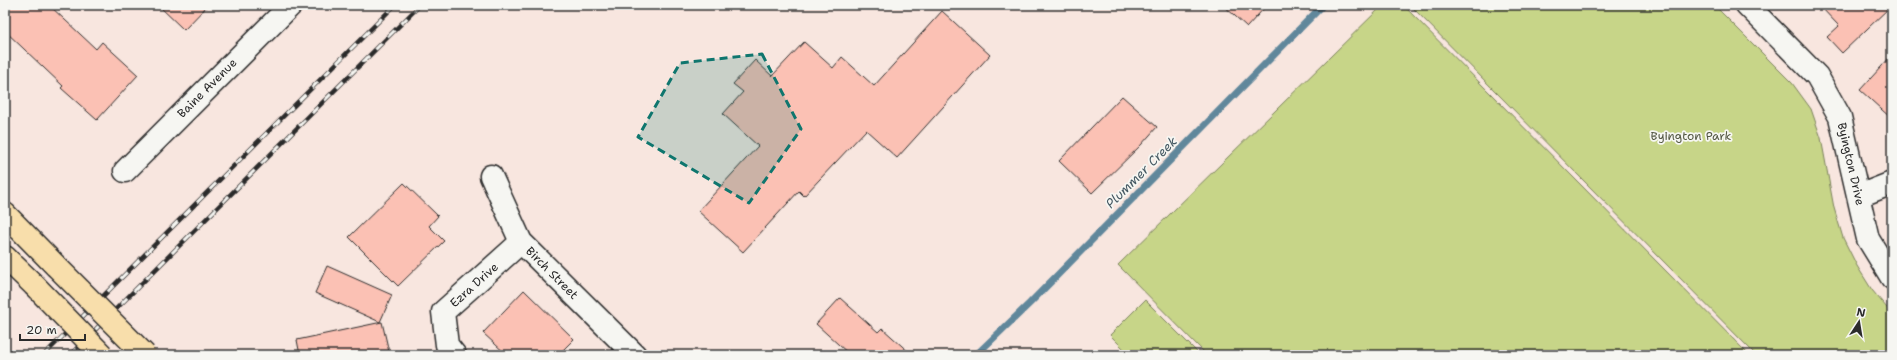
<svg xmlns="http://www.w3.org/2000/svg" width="1897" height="360" font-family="'Shantell Sans',sans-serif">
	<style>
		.green { fill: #c7d588; stroke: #79805a }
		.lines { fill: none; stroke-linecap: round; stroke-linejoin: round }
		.stream { stroke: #60879b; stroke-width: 7 }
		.building { fill: #fbc1b4; stroke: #2b2b2b }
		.street-casing { stroke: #2b2b2b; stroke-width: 25 }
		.primary-casing { stroke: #2b2b2b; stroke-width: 25 }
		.street { stroke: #f6f6f2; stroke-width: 22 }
		.primary { stroke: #f8deab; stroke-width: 22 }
		.rail-casing { stroke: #2b2b2b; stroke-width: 4.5 }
		.rail { stroke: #f6f6f2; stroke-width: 3; stroke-dasharray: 9; stroke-linecap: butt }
		.primary-bridge-casing { stroke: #2b2b2b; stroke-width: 25; stroke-linecap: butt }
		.primary-bridge { stroke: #f8deab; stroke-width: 22 }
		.marked { fill: #0f766e; fill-opacity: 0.2; stroke: #0f766e; stroke-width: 3; stroke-dasharray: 8 5; stroke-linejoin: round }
		.labels { text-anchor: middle; stroke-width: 3.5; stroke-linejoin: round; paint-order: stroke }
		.street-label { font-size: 12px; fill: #2b2b2b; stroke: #f6f6f2 }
		.park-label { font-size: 12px; fill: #525642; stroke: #f6f6f2 }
		.water-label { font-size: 13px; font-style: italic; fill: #465963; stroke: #f6f6f2 }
	</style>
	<rect width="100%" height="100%" fill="#f8e6df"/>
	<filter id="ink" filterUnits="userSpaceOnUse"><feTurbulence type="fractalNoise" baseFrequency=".025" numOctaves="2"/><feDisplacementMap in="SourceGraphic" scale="8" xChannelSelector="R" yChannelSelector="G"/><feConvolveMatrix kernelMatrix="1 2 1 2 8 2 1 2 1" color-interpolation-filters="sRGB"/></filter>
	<g filter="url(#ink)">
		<g class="green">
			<path d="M1383,5H1403L1749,355H1207L1118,265Z"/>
			<path d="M1410,5H1714L1792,83L1811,109L1821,138L1834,208L1843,238L1857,266L1872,290L1892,314V355H1756Z"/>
			<path d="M1145,300L1200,355H1130L1110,335Z"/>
		</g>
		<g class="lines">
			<path class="stream" d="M976,355L1030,303L1323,5"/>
		</g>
		<g class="building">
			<path d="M5,5H49L96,49L102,42L138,75L97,120L61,88L63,86L5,31Z"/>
			<path d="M158,5H208L184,30Z"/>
			<path d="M1223,5H1267L1247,27Z"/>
			<path d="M1819,5H1892L1842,53L1827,37L1839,26Z"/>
			<path d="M942,11L990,55L897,158L866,130L804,196L799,191L743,252L698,211L758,146L723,114L743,92L733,84L755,60L772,76L804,42L833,68L842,57L874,86Z"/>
			<path d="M1892,55V119L1860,90Z"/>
			<path d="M1122,96L1157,127L1141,145L1092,193L1059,161Z"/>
			<path d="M404,183L438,216L429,226L444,241L398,286L349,237Z"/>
			<path d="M327,266L392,295L380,322L315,293Z"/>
			<path d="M524,290L574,339L558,355H507L483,333Z"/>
			<path d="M840,298L878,332L882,328L912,355H850L816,324Z"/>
			<path d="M382,322L389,352L377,355H300L297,340Z"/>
		</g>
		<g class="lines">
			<g class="street-casing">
				<g id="street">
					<path d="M1747,5L1817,76L1840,117L1868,239L1892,278"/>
					<path d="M125,171L291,5"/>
					<path d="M491,176L521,242L635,355"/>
					<path d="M1859,196L1892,183"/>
					<path d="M455,355L447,345L443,312L521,242"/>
				</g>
			</g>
			<g class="primary-casing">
				<g id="primary">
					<path d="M5,214L56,266"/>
					<path d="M5,257L34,285"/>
				</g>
			</g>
			<use href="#street" class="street"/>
			<use href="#primary" class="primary"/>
			<g class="rail-casing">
				<g id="rail">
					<path d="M44,355L395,5"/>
					<path d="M70,355L420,5"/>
				</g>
			</g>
			<use href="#rail" class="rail"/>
			<g class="primary-bridge-casing">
				<g id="primary-bridge">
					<path d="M56,266L145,355"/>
					<path d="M34,285L102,355"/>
				</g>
			</g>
			<use href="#primary-bridge" class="primary-bridge"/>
		</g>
	</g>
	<path class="marked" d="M762,54L801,129L749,203L638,137L680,63Z"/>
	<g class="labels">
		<g class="street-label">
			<text transform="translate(207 88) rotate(-45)" y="4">Baine Avenue</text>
			<text transform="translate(1851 164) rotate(77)" y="4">Byington Drive</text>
			<text transform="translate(552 273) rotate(45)" y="4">Birch Street</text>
			<text transform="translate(474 285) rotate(-42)" y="4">Ezra Drive</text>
		</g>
		<g class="park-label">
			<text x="1691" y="140">Byington Park</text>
		</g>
		<g class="water-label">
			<text transform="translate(1141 172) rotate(-45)" y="5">Plummer Creek</text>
		</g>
	</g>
	<rect width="1897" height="360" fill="none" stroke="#f6f6f2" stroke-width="20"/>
	<rect x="10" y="10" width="1877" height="340" fill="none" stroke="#2b2b2b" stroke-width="1.5" filter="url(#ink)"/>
	<g transform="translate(1859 322) rotate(12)" stroke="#f6f6f2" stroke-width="3" paint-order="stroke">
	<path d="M0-3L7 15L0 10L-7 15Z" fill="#2b2b2b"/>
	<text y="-6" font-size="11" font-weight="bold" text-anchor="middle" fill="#2b2b2b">N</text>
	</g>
	<path d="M20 334v6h65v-6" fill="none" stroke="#2b2b2b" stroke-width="2"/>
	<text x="26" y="334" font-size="12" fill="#2b2b2b" stroke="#f6f6f2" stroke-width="3" paint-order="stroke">20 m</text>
</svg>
